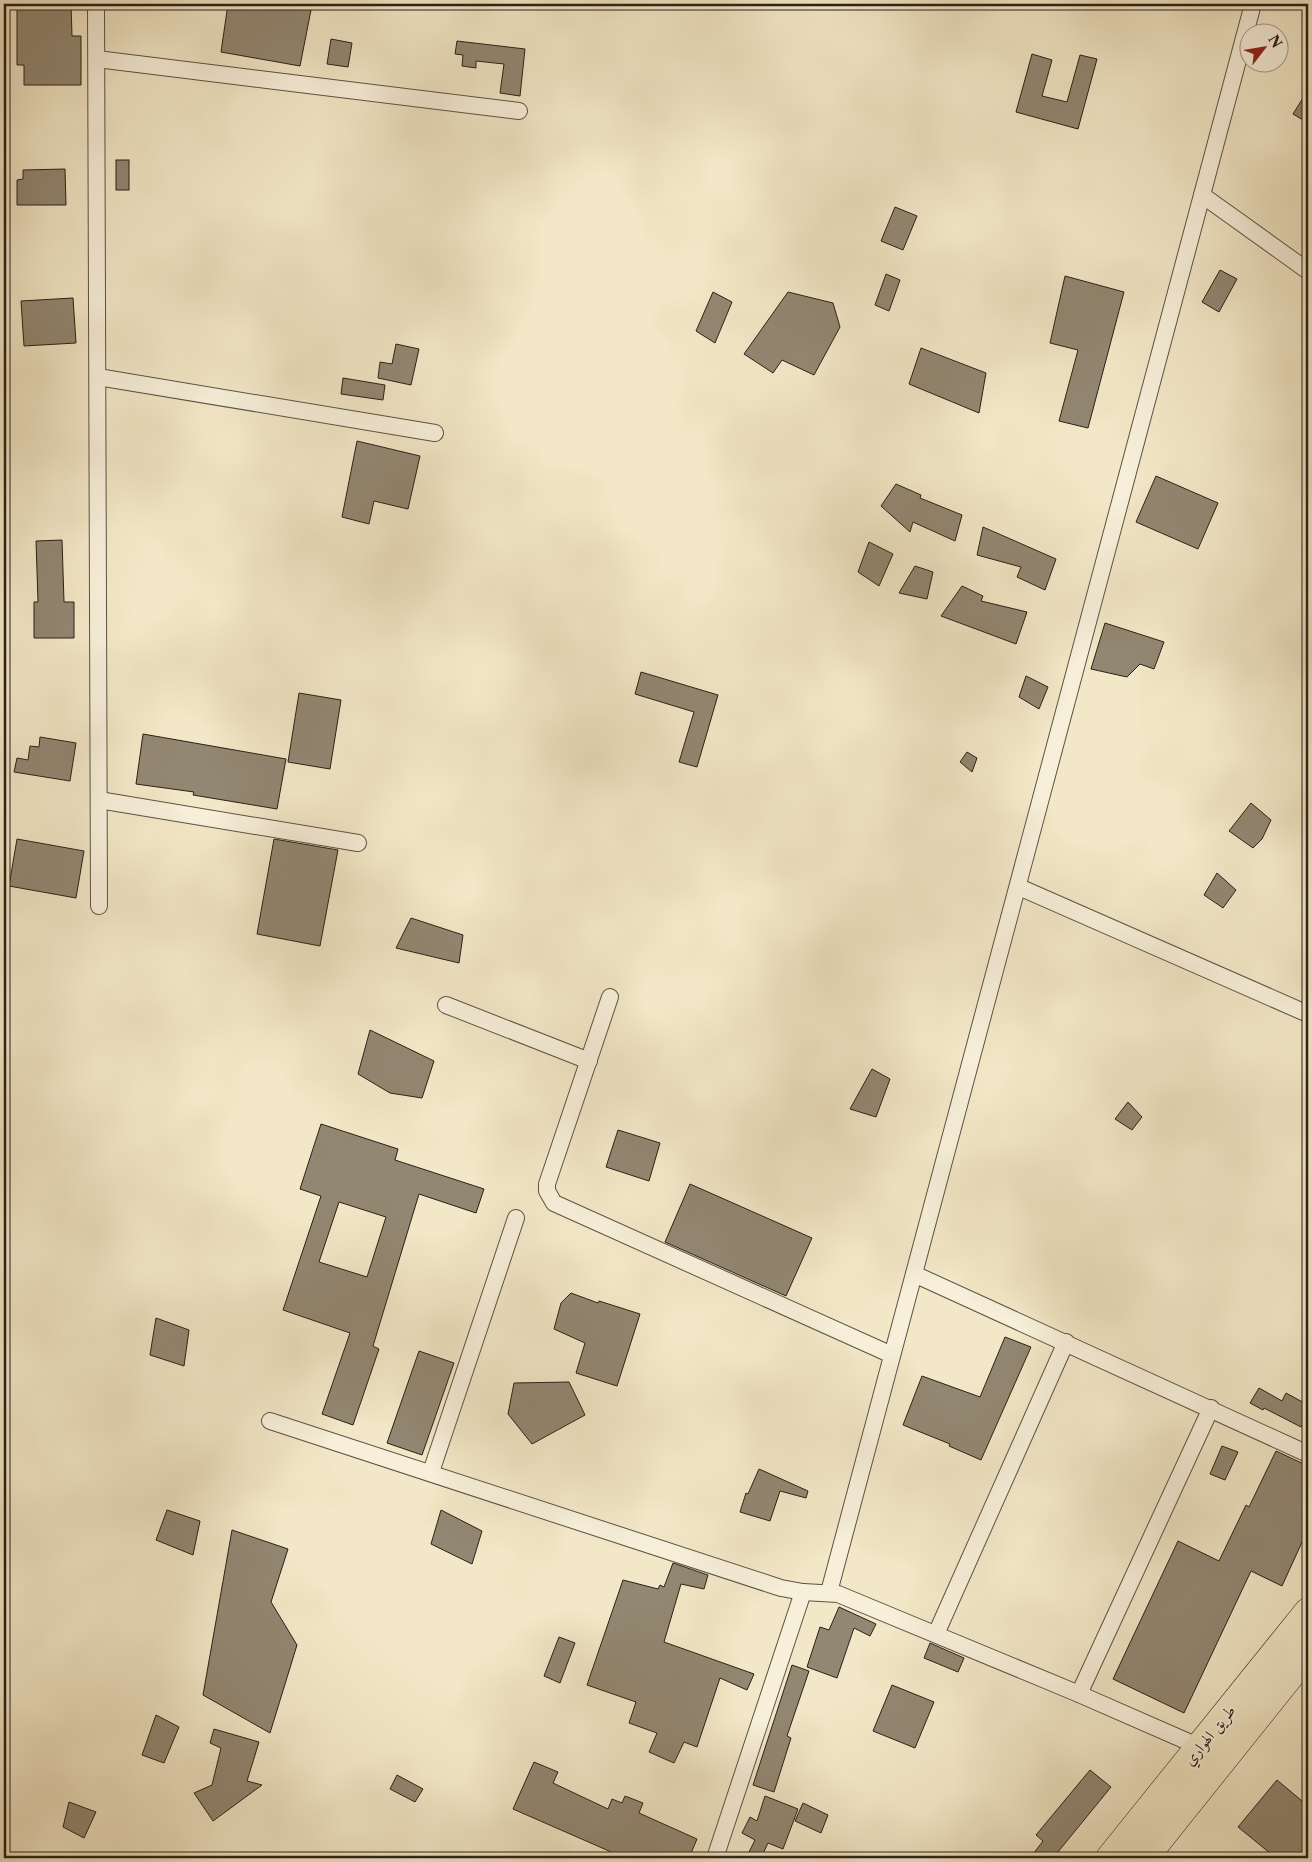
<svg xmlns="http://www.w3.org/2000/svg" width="1312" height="1862" font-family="'Libre Caslon Text',Amiri,serif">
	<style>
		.building { fill: #928772; stroke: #2a2017; fill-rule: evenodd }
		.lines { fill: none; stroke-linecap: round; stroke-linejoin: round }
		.street-casing { stroke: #5c5243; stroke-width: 18 }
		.highway-casing { stroke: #2a2017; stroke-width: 29 }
		.street { stroke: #f7efda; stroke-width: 16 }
		.highway { stroke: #f2e7c6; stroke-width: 28 }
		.labels { text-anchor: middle; stroke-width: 4; stroke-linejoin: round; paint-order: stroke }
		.street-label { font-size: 16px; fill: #2a2017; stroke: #f7efda }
	</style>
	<rect width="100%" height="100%" fill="#f2e7c6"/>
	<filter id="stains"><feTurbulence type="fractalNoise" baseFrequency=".004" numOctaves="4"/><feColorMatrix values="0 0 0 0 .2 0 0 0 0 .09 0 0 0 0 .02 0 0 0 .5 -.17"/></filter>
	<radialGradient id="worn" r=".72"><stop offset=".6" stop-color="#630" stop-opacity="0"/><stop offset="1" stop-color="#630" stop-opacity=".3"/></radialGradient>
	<g class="building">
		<path d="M17,4H71L72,36H81V85H24V65H17Z"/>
		<path d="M228,4L276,6L280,4L311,10L300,66L221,52Z"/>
		<path d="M331,39L352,43L348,67L327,64Z"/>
		<path d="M457,41L525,49L520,96L500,93L504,64L476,61V68L462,66L463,55L455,54Z"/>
		<path d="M1032,54L1052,60L1042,96L1067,102L1080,55L1097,59L1078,129L1016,112Z"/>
		<path d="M1308,90V123L1293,114Z"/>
		<rect x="116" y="160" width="13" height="30"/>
		<path d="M65,169L66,205H17V180L23,179V170Z"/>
		<path d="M895,207L917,216L903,250L881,241Z"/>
		<path d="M1220,270L1237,279L1219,312L1202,302Z"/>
		<path d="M886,274L900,280L889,311L875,305Z"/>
		<path d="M1065,276L1124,292L1088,428L1059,421L1078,350L1050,343Z"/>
		<path d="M713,292L732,302L715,343L696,331Z"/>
		<path d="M788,292L833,303L840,327L814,375L782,360L773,373L744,354Z"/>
		<path d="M73,298L76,343L24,346L21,301Z"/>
		<path d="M396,344L419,349L411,385L378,378L380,362L392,364Z"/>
		<path d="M921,348L986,373L979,413L909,384Z"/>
		<path d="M343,378L385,385L383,400L341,394Z"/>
		<path d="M357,441L420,456L408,509L374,501L369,524L342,517Z"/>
		<path d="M1156,476L1218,503L1198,549L1136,522Z"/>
		<path d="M896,484L921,495L920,498L962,515L955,541L913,522L910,532L881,506Z"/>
		<path d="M983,527L1056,559L1045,590L1017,577L1021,567L977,555Z"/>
		<path d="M62,540L64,602H74V638H34V602H38L36,541Z"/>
		<path d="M869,542L893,554L879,586L858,572Z"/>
		<path d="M915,566L933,572L927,599L899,593Z"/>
		<path d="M962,586L983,596L981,601L1027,612L1016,644L941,616Z"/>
		<path d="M1105,623L1164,642L1154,669L1140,664L1127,677L1091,669Z"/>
		<path d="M641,672L718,695L697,767L679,762L694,712L635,694Z"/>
		<path d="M1026,676L1048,687L1039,709L1019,697Z"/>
		<path d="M299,693L341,700L330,769L288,762Z"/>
		<path d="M143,734L286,759L277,809L193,795L194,792L136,784Z"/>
		<path d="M40,737L76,743L70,781L14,772L17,758L28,760L30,746L39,747Z"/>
		<path d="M967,752L977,758L972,772L960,762Z"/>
		<path d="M1251,803L1271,820L1262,839L1253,848L1229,831Z"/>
		<path d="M17,839L84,851L76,898L9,886Z"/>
		<path d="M274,839L338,850L320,946L257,934Z"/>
		<path d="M1217,873L1236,890L1223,908L1204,895Z"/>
		<path d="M411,918L463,935L459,963L396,948Z"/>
		<path d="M370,1030L434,1061L422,1098L390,1093L358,1074Z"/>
		<path d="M872,1069L890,1079L876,1117L850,1109Z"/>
		<path d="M1128,1102L1142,1117L1132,1130L1115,1119Z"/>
		<path d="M321,1124L398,1149L395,1160L484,1189L476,1213L419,1194L373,1346L379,1349L353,1425L322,1414L350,1333L283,1310L321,1196L300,1189ZM339,1202L386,1217L367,1277L319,1262Z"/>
		<path d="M618,1130L660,1143L649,1181L606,1167Z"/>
		<path d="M690,1184L812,1238L786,1296L665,1242Z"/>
		<path d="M571,1293L598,1303L599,1301L640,1314L617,1386L576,1373L585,1343L554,1329L561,1303Z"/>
		<path d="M156,1318L189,1330L184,1366L150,1355Z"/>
		<path d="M1005,1337L1031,1347L981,1460L949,1446L950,1444L903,1425L922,1376L980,1397Z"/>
		<path d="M419,1351L454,1363L422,1455L387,1443Z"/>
		<path d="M569,1382L585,1415L532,1444L508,1414L514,1383Z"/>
		<path d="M1259,1388L1282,1401L1286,1393L1308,1405V1413L1301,1427L1264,1408L1263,1410L1250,1403Z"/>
		<path d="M1222,1446L1238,1452L1225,1480L1210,1474Z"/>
		<path d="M1276,1451L1308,1466V1529L1282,1586L1251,1571L1184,1713L1113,1679L1178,1541L1219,1561L1246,1505L1249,1507Z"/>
		<path d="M759,1469L808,1491L806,1498L780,1491L770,1521L740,1512L746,1493L748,1494Z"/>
		<path d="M167,1510L200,1521L193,1555L156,1540Z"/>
		<path d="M441,1510L482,1531L472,1564L431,1544Z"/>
		<path d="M232,1530L288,1549L271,1602L297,1645L270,1733L203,1695Z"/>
		<path d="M673,1563L708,1575L704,1589L681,1584L664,1642L754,1674L747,1690L720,1678L697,1747L684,1742L674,1763L649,1752L657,1733L629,1723L636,1702L587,1685L623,1580L658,1589L660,1585L664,1587Z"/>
		<path d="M839,1607L876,1624L870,1636L854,1628L837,1678L807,1667L820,1627L829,1630Z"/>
		<path d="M559,1637L575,1643L560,1683L544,1676Z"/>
		<path d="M930,1643L964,1658L958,1672L924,1658Z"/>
		<path d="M792,1665L809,1671L787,1736L791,1738L774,1792L753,1785Z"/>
		<path d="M892,1685L934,1702L915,1748L873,1731Z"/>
		<path d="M156,1715L179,1727L164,1763L142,1755Z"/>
		<path d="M214,1729L259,1742L247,1781L262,1785L213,1821L194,1793L212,1785L221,1748L210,1743Z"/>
		<path d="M534,1762L558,1772L553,1783L608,1809L612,1799L622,1803L625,1796L643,1803L639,1813L697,1839L689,1858H625L513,1809Z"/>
		<path d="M1090,1770L1111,1787L1053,1858H1030L1043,1841L1036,1835Z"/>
		<path d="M397,1775L423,1789L415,1802L390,1789Z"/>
		<path d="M1277,1780L1308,1806V1858H1276L1238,1827Z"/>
		<path d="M765,1796L798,1809L783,1849L768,1843L761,1858L749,1852L755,1840L742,1833L750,1817L757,1821Z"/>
		<path d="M69,1802L96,1812L84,1838L63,1827Z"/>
		<path d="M803,1803L828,1815L821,1833L795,1821Z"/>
	</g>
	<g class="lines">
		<g class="street-casing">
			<g id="street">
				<path d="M96,4L99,906"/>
				<path d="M97,59L519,111"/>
				<path d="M1202,195L1308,271"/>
				<path d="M98,377L435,433"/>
				<path d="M99,800L358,843"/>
				<path d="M1019,887L1308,1014"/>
				<path d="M610,997L547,1184V1191L554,1203L892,1355"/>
				<path d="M446,1005L589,1061"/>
				<path d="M914,1274L1308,1454"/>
				<path d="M270,1421L781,1588L803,1592L838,1594L1079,1694L1200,1747"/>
				<path d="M431,1472L516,1218"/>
				<path d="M829,1592L1253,4"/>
				<path d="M936,1634L1066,1342"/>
				<path d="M1079,1694L1211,1408"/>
				<path d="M715,1858L803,1592"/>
			</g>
		</g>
		<g class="highway-casing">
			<g id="highway">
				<path d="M1110,1858L1308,1612"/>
				<path d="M1144,1858L1308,1653"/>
			</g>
		</g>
		<use href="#street" class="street"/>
		<use href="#highway" class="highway"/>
	</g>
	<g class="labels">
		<g class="street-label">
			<text transform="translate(1209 1735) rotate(-51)" y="6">طريق الهواري</text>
		</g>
	</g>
	<rect width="1312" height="1862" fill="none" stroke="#f2e7c6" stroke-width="20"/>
	<rect x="5" y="5" width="1302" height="1852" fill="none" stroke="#2a2017" stroke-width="2.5"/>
	<rect x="10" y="10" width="1292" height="1842" fill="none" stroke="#2a2017"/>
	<g transform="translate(1264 48) rotate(59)"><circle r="24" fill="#f7efda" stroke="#a59c8c"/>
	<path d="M0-4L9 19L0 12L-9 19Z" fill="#8f2418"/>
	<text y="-8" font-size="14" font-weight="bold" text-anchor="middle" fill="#2a2017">N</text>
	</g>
	<rect width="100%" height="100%" filter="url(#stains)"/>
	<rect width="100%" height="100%" fill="url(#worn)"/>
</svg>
